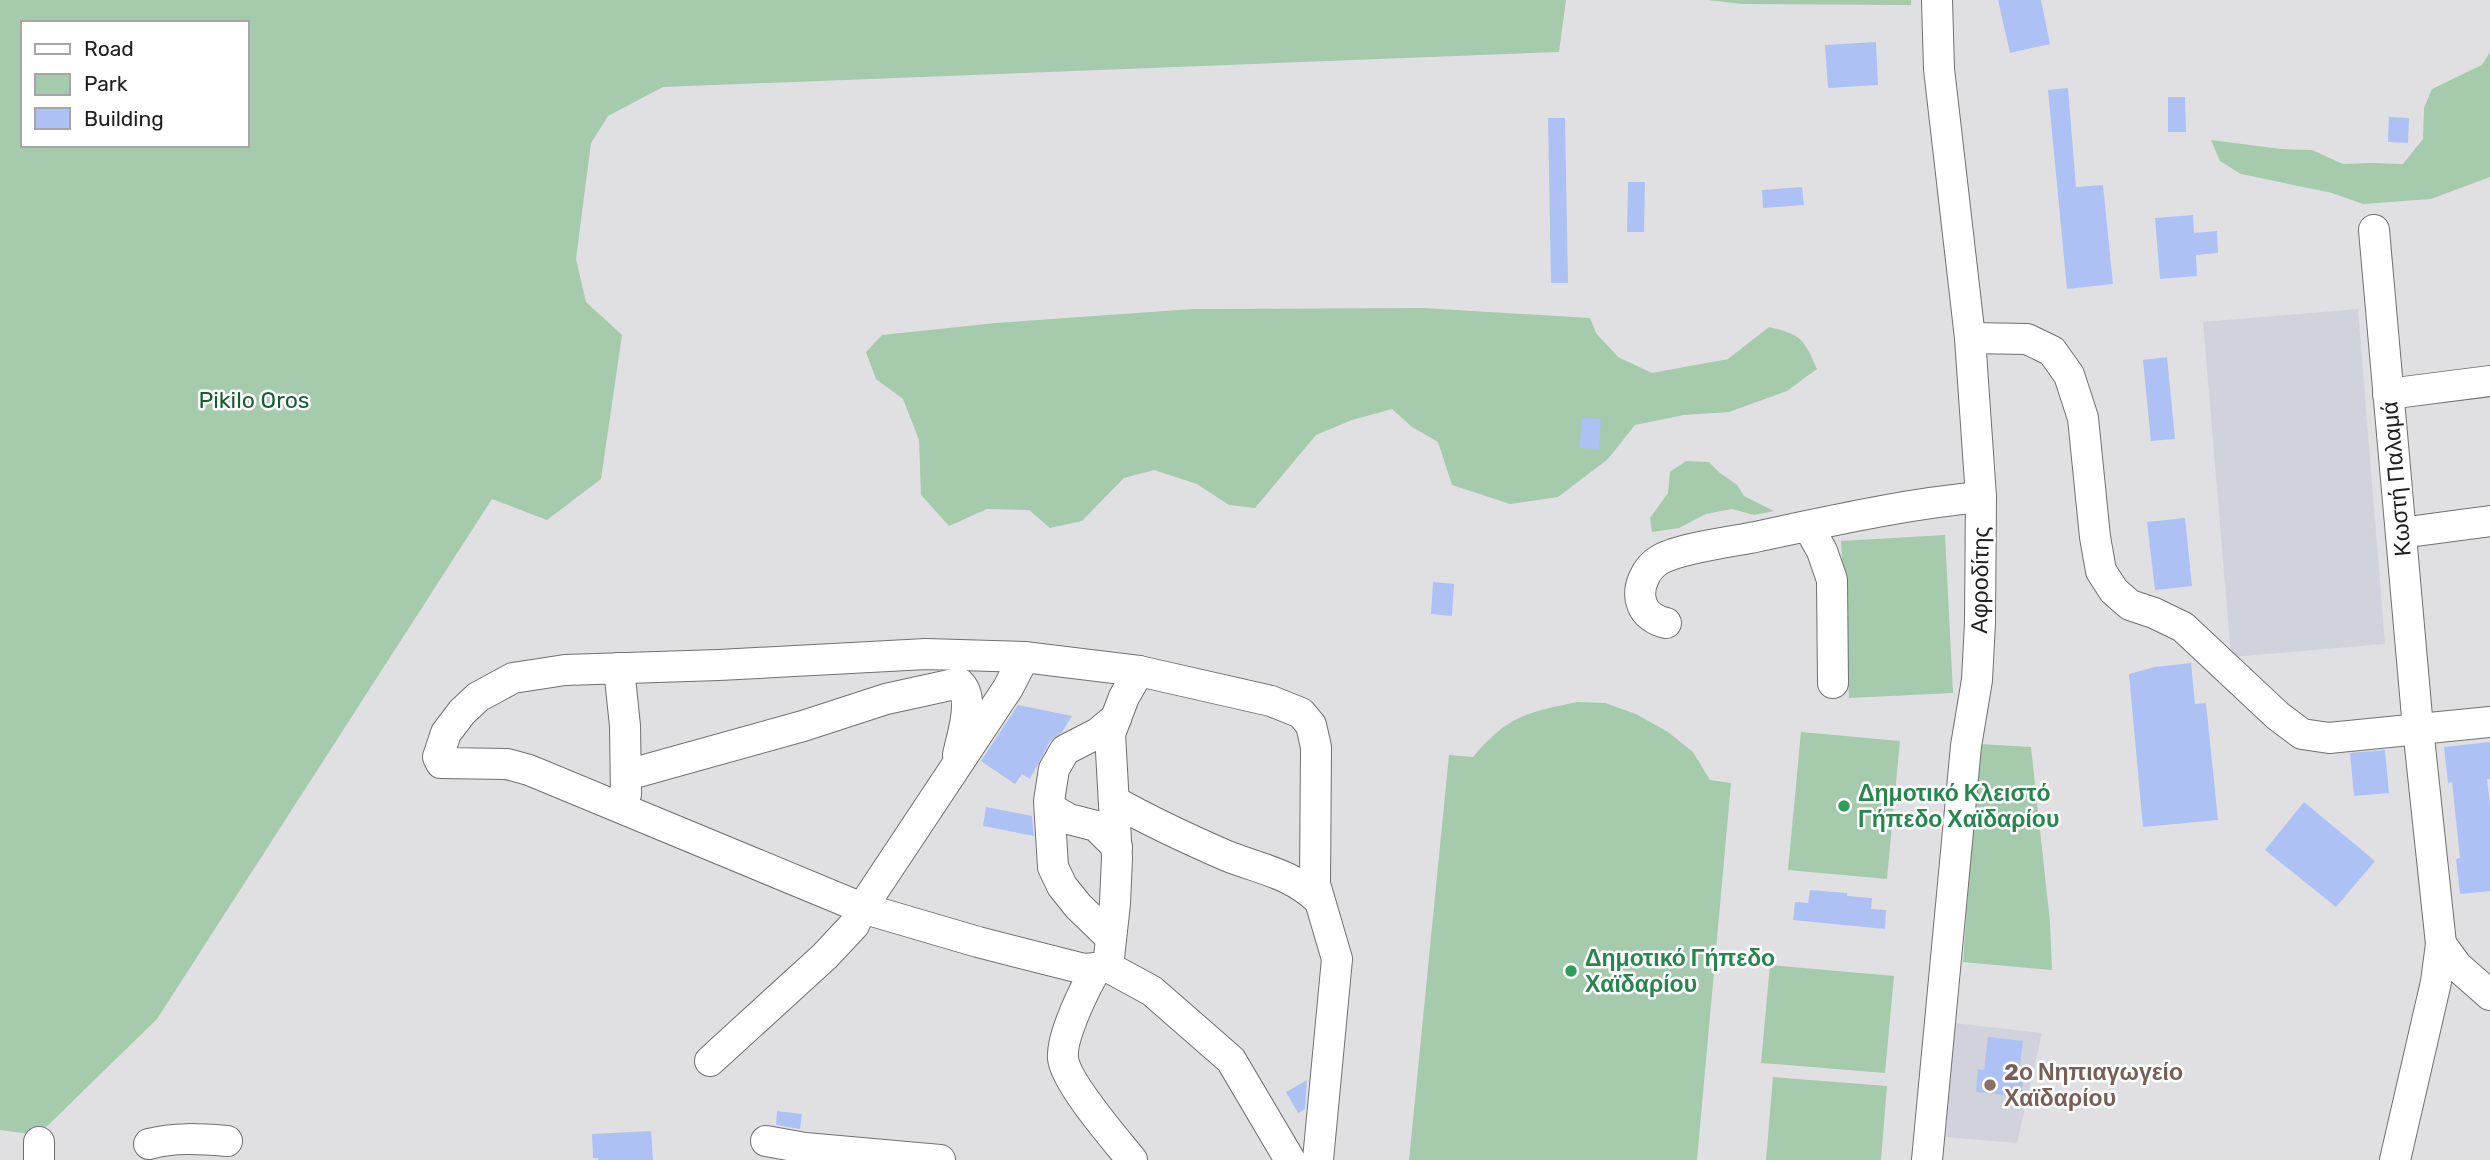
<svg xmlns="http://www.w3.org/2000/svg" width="2490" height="1160" font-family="Rubik,sans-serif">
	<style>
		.built { fill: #d0d3db }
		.green { fill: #a6caac; fill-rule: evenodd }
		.building { fill: #adc1f4 }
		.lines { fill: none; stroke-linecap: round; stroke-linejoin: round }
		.minor-casing { stroke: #707071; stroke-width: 32 }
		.minor { stroke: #fff; stroke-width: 30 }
		.leisure-dot { fill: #2e9e5b; stroke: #fff; stroke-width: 2.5 }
		.education-dot { fill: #8d6e63; stroke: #fff; stroke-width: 2.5 }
		.labels { text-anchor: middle; stroke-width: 5; stroke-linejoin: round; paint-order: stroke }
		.park-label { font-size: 23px; fill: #145d2d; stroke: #fff }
		.street-label { font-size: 23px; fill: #202021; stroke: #fff }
		.leisure-label { font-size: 23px; font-weight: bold; fill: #27864d; stroke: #fff; text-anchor: start }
		.education-label { font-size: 23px; font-weight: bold; fill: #785e54; stroke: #fff; text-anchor: start }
	</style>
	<rect width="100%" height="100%" fill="#e0e0e2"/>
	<g class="built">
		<path d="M2358,309L2385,644L2231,657L2203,322Z"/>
		<path d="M1954,1023L2042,1033L2017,1143L1946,1137Z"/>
	</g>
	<g class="green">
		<path d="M0,0H1566L1559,52L663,87L608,116L591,143L576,259L586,302L622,335L601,479L547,520L492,499L157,1019L38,1135L0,1130ZM23,23H247V145H23Z"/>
		<path d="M1708,0H1911V5L1742,4Z"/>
		<path d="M2490,52V177L2431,199L2363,204L2332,193L2241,174L2220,161L2211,140L2281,149L2312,150L2343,164L2371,163L2403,164L2423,139L2424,108L2432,89L2482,65Z"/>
		<path d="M1423,308L1590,318L1596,333L1618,357L1652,373L1728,359L1769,327C1802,335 1803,338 1817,369L1787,391L1729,412L1684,415L1635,425L1608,459L1558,497L1510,504L1452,485L1438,442L1412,427L1392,409L1352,420L1316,435L1255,508L1229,505L1197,484L1154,470L1124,478L1082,521L1050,528L1029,510L987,509L949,526L921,495L919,440L903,399L876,379L866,352L882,335L996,323L1193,309Z"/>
		<path d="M1686,461L1709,462L1720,473L1737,485L1744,496L1774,511L1754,515L1732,509L1706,514L1679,528L1652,532L1650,518L1668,493L1670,472Z"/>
		<path d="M1945,535L1953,693L1849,698L1841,541Z"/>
		<path d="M1577,702L1605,703L1636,714L1668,732L1693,752L1710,780L1731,783L1697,1160H1409L1449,755L1473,757C1508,716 1525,713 1577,702Z"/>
		<path d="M1801,732L1900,741L1887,879L1788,870Z"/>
		<path d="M1979,744L2031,747L2050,922L2052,970L1963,962Z"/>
		<path d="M1770,965L1894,976L1885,1073L1761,1063Z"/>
		<path d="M1773,1077L1887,1086L1881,1160H1766Z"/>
	</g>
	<g class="building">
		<path d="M1998,0H2041L2050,44L2010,53Z"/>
		<path d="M1876,42L1878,85L1828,88L1825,45Z"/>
		<path d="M2068,88L2076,187L2103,185L2113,284L2067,289L2048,90Z"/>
		<path d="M2168,97H2185L2186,132H2168Z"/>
		<path d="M2389,117L2409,118L2408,143L2388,142Z"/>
		<path d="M1548,118H1565L1568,283H1551Z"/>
		<path d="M1628,182H1645L1644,232H1627Z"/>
		<path d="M1802,187L1804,205L1763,208L1762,190Z"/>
		<path d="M2193,215L2194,233L2217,231L2218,253L2196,255L2197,276L2160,279L2155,218Z"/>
		<path d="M2167,357L2175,439L2151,441L2143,360Z"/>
		<path d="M1582,418L1601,419L1599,449L1579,448Z"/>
		<path d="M2185,518L2192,586L2155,590L2147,522Z"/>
		<path d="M1433,582L1454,584L1452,616L1431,614Z"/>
		<path d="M2191,663L2195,704L2206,703L2218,820L2143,827L2129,674L2155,667Z"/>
		<path d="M1018,705L1072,716L1062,732L1050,741L1030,779L1022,774L1015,784L981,761Z"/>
		<path d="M2490,742V779H2487L2490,804V891L2460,894L2456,859L2460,858L2452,782L2448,783L2444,747Z"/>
		<path d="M2385,750L2389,793L2354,796L2350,753Z"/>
		<path d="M2304,802L2375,861L2336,907L2265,850Z"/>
		<path d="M986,807L1032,816L1034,836L983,826Z"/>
		<path d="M1810,890L1847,893V896L1872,898L1871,909L1886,910L1885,929L1793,920L1795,902L1808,903Z"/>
		<path d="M1988,1037L2023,1041L2019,1074H2024L2021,1097L1976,1092L1978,1069L1984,1070Z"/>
		<path d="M1307,1080L1305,1109L1298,1113L1286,1092Z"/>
		<path d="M777,1111L802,1114L800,1129L776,1125Z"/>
		<path d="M651,1131L653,1160H598V1158H593L592,1134Z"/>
	</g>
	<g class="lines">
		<g class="minor-casing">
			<g id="minor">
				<path d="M2374,230L2418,728L2441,944L2436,982L2395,1160"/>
				<path d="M1970,338L2027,339L2052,351L2069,375L2083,418L2095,537L2101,571L2114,591L2130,605L2154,613L2183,627L2278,716L2302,734L2329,738L2490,722"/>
				<path d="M2388,394L2490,381"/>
				<path d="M1808,526L1822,551L1832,580L1833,683"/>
				<path d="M2401,533L2490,521"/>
				<path d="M1666,623C1656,621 1645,614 1642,604C1636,588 1646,567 1661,559C1679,549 1727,542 1750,538C1826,522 1903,504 1981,497"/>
				<path d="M619,668L625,726L626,794"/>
				<path d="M627,775L803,726L886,699L959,683C976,698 962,735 958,755"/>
				<path d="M1114,801C1151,822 1188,839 1227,856C1263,870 1290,873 1319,900"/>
				<path d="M1050,808L1069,819L1096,826L1117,847"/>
				<path d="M1111,938L1078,906L1062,886L1053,867L1049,801L1054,769L1065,750L1098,733L1116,718"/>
				<path d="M2441,944L2457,966L2490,995"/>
				<path d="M1108,967L1115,903L1117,858L1110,734L1124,697L1139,671"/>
				<path d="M1097,968C1085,987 1061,1037 1063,1058C1065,1082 1116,1140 1132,1160"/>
				<path d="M710,1061L825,956L854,925L862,908L1008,688L1024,657"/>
				<path d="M766,1141L805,1148L940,1160"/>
				<path d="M149,1144C174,1137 201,1139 227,1141"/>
				<path d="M39,1160V1142"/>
				<path d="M1290,1160L1231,1060L1152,991L1108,967L1084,969L978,942L862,908L529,770L507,764L441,763L438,757L446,733L462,712L478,697L513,678L565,670L719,665L926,654L1024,657L1139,671L1271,701L1301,713L1311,725L1316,747L1315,884L1337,959L1318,1160"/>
				<path d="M1927,1160L1966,746L1977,680L1980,623L1981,497L1970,338L1939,69L1937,0"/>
			</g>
		</g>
		<use href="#minor" class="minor"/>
	</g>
	<g class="leisure-dot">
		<circle cx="1844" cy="806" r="7"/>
		<circle cx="1571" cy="971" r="7"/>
	</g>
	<circle class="education-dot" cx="1990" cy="1085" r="7"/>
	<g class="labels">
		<g class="park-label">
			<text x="254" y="408">Pikilo Oros</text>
		</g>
		<g class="street-label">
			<text transform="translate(2396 479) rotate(-95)" y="8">Κωστή Παλαμά</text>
			<text transform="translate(1980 580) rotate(-89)" y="8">Αφροδίτης</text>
		</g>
		<g class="leisure-label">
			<text x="1858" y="801">Δημοτικό Κλειστό<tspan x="1858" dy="26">Γήπεδο Χαϊδαρίου</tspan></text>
			<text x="1585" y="966">Δημοτικό Γήπεδο<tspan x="1585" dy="26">Χαϊδαρίου</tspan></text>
		</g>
		<g class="education-label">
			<text x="2004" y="1080">2ο Νηπιαγωγείο<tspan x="2004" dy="26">Χαϊδαρίου</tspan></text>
		</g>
	</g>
	<rect x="21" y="21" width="228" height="126" fill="#ffffff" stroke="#a6a6a6" stroke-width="2"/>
	<rect x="35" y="44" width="35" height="10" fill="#ffffff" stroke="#a6a6a6" stroke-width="2"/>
	<text x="84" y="56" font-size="21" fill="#202021">Road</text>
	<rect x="35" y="74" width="35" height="21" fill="#a6caac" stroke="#a6a6a6" stroke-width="2"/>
	<text x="84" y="91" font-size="21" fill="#202021">Park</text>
	<rect x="35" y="108" width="35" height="21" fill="#adc1f4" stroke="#a6a6a6" stroke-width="2"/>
	<text x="84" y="126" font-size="21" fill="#202021">Building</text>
</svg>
